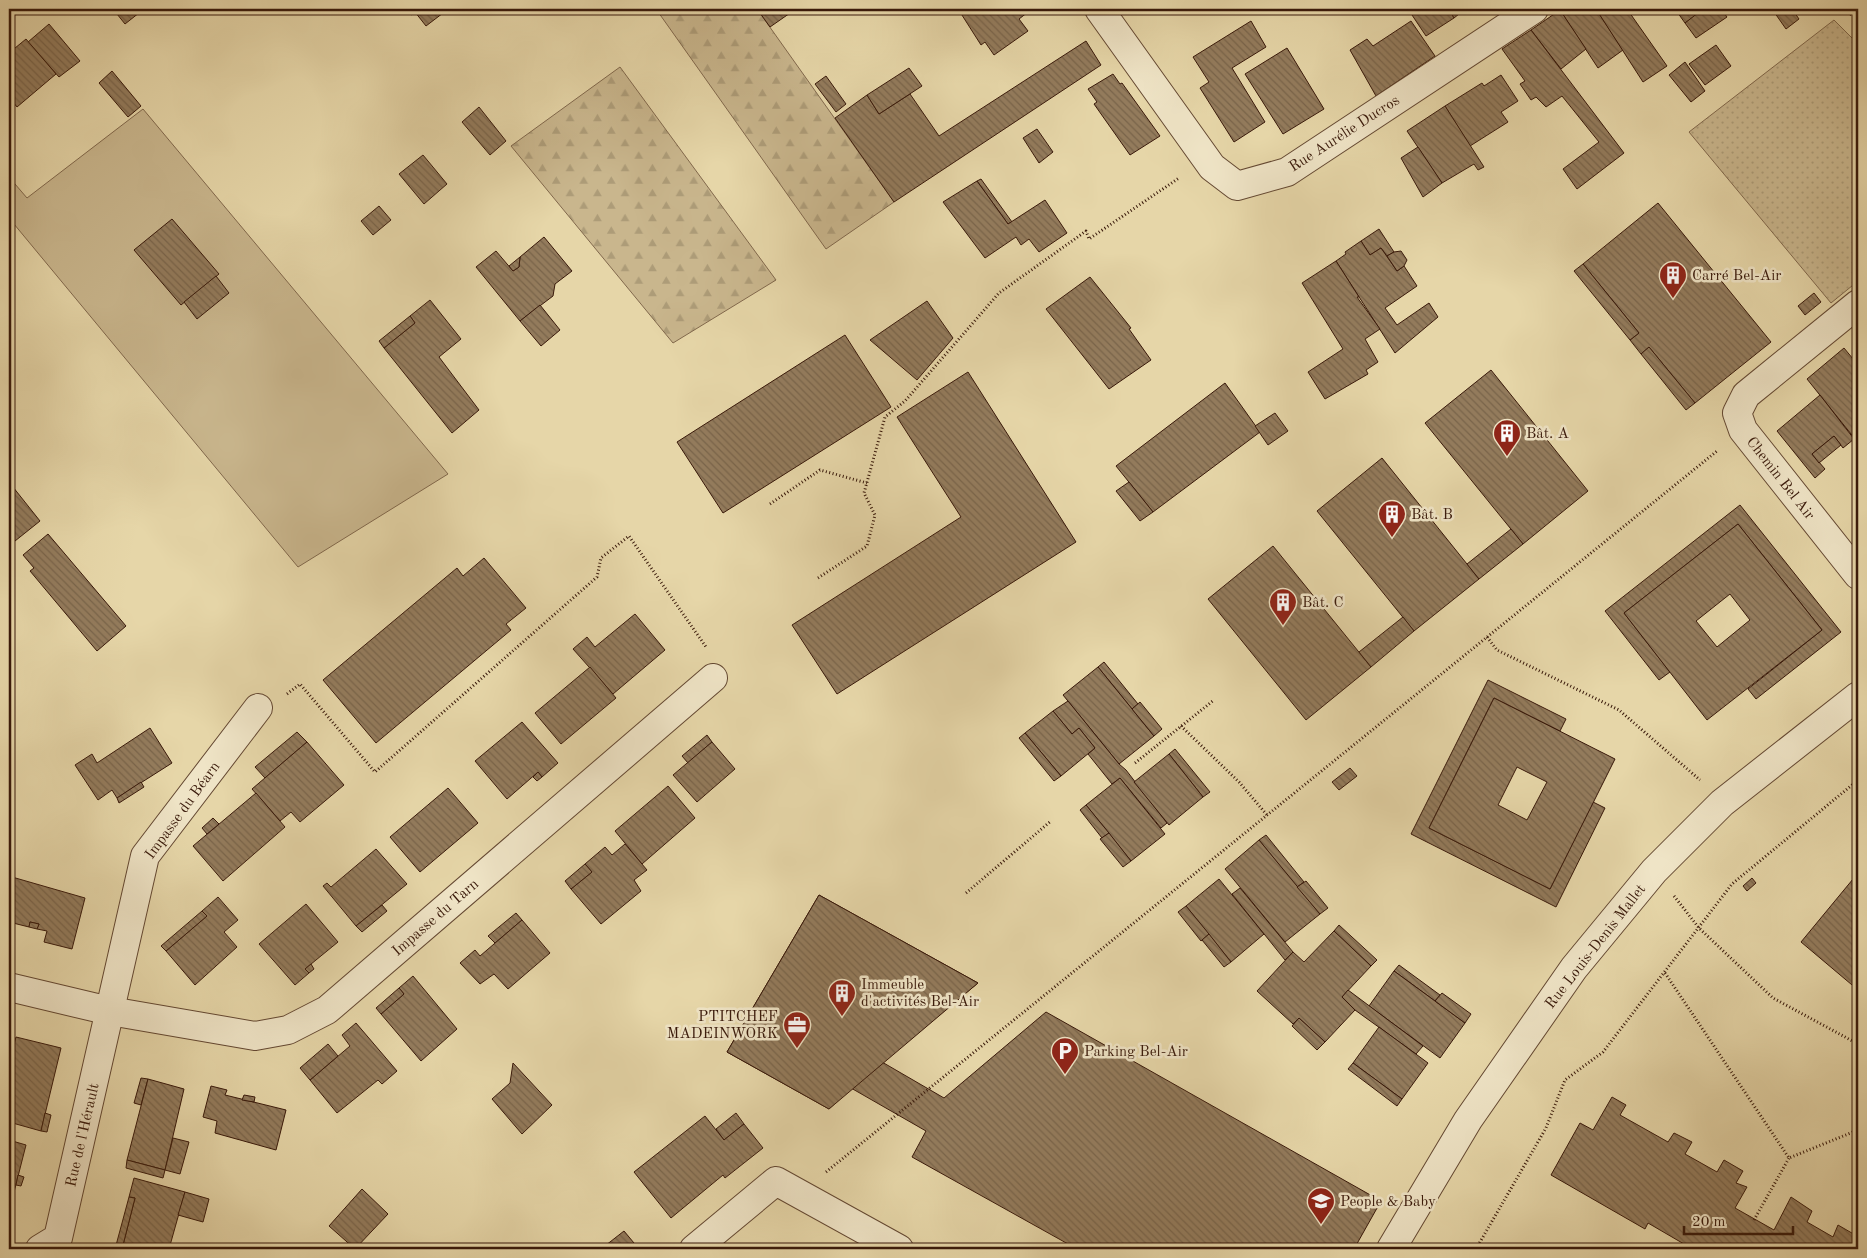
<svg xmlns="http://www.w3.org/2000/svg" width="1867" height="1258" font-family="'Old Standard TT',serif">
	<style>
		.grass { fill: url(#grass-dots); stroke: #81684c }
		.forest { fill: url(#forest-firs); stroke: #81684c }
		.garden { fill: #c9b68d; stroke: #81684c }
		.building { fill: url(#building-back-hatch); stroke: #39190a; fill-rule: evenodd }
		.lines { fill: none; stroke-linecap: round; stroke-linejoin: round }
		.minor-casing { stroke: #644832; stroke-width: 30 }
		.path { stroke: #39190a; stroke-width: 3; stroke-dasharray: 1 2.5; stroke-linecap: butt }
		.minor { stroke: #efe4c6; stroke-width: 28 }
		.labels { text-anchor: middle; stroke-width: 5; stroke-linejoin: round; paint-order: stroke }
		.street-label { font-size: 15px; fill: #39190a; stroke: #efe4c6 }
		.poi-label { font-size: 15px; fill: #39190a; stroke: #efe4c6; text-anchor: start }
	</style>
	<defs>
		<pattern id="grass-dots" width="8" height="8" patternUnits="userSpaceOnUse" patternTransform="scale(1.25)"><rect width="8" height="8" fill="#c9b68d"/><path d="M2 2h.1M6 6h.1" fill="none" stroke="#ad9c78" stroke-width="1.8" stroke-linecap="round"/></pattern>
		<pattern id="forest-firs" width="22" height="20" patternUnits="userSpaceOnUse" patternTransform="scale(1.25)"><rect width="22" height="20" fill="#c9b68d"/><path d="M5 1l3.5 6h-7zM16 11l3.5 6h-7z" fill="#ad9c78"/></pattern>
		<pattern id="building-back-hatch" width="6" height="6" patternUnits="userSpaceOnUse" patternTransform="scale(1.25)"><rect width="6" height="6" fill="#937b5c"/><path d="M-1 5l2 2M0 0l6 6M5-1l2 2" fill="none" stroke="#79644a"/></pattern>
	</defs>
	<rect width="100%" height="100%" fill="#e6d6a8"/>
	<filter id="stains"><feTurbulence type="fractalNoise" baseFrequency=".004" numOctaves="4"/><feColorMatrix values="0 0 0 0 .2 0 0 0 0 .09 0 0 0 0 .02 0 0 0 .5 -.17"/></filter>
	<radialGradient id="worn" r=".72"><stop offset=".6" stop-color="#630" stop-opacity="0"/><stop offset="1" stop-color="#630" stop-opacity=".3"/></radialGradient>
	<path class="grass" d="M1834,20L1858,44V281L1831,303L1689,132Z"/>
	<g class="forest">
		<path d="M656,9H757L894,202L826,249Z"/>
		<path d="M620,67L776,280L673,343L511,146Z"/>
	</g>
	<path class="garden" d="M143,109L448,474L298,567L9,218V177L27,198Z"/>
	<g class="building">
		<path d="M113,9H144L125,24Z"/>
		<path d="M406,9H446L447,10L426,26L415,12L411,15Z"/>
		<path d="M766,9H792L793,11L770,27L760,13Z"/>
		<path d="M965,9H1032L1019,19L1028,31L994,55L985,42L981,45L960,12Z"/>
		<path d="M1408,9H1449L1454,18L1426,36Z"/>
		<path d="M1449,9H1455L1459,14L1454,18Z"/>
		<path d="M1562,9H1596L1623,50L1598,68L1560,10Z"/>
		<path d="M1596,9H1627L1667,66L1643,82Z"/>
		<path d="M1675,9H1703V10L1685,23Z"/>
		<path d="M1703,9H1721L1727,17L1696,38L1685,23Z"/>
		<path d="M1772,9H1792L1799,19L1786,29Z"/>
		<path d="M1560,10L1586,49L1561,69L1531,30Z"/>
		<path d="M1251,21L1266,47L1232,68L1265,122L1234,142L1200,88L1209,82L1193,57Z"/>
		<path d="M1411,21L1435,56L1376,96L1350,50L1367,39L1373,46Z"/>
		<path d="M49,24L80,61L59,77L28,42Z"/>
		<path d="M1531,30L1624,153L1577,189L1563,169L1599,142L1562,96L1546,107L1536,97L1531,100L1520,84L1525,81L1502,49Z"/>
		<path d="M26,39L56,74L17,107L9,97V53Z"/>
		<path d="M1086,41L1101,65L894,202L835,118L867,95L879,114L910,94L939,136Z"/>
		<path d="M1716,45L1731,66L1705,85L1689,64Z"/>
		<path d="M1287,48L1324,109L1283,134L1245,74Z"/>
		<path d="M1685,62L1705,91L1691,102L1669,75Z"/>
		<path d="M909,68L922,86L879,114L867,95Z"/>
		<path d="M112,71L141,106L128,117L99,83Z"/>
		<path d="M1113,74L1120,84L1122,83L1160,136L1130,155L1094,104L1097,102L1088,89Z"/>
		<path d="M1501,75L1518,101L1501,112L1508,122L1470,146L1445,106L1482,83L1484,86Z"/>
		<path d="M826,76L846,104L836,112L815,84Z"/>
		<path d="M1445,106L1484,167L1478,170L1474,164L1442,183L1407,131Z"/>
		<path d="M479,107L506,141L490,155L462,122Z"/>
		<path d="M1037,129L1053,152L1039,163L1023,138Z"/>
		<path d="M1418,147L1442,183L1423,197L1401,158Z"/>
		<path d="M423,155L447,184L424,204L399,174Z"/>
		<path d="M981,179L1012,222L1008,224L977,181Z"/>
		<path d="M977,181L1008,224L1045,200L1067,233L1039,252L1029,239L1021,245L1016,237L985,258L943,202Z"/>
		<path d="M1658,203L1771,342L1695,403L1649,347L1641,354L1630,340L1639,333L1583,264Z"/>
		<path d="M379,206L391,220L373,235L361,221Z"/>
		<path d="M172,219L219,274L181,305L134,250Z"/>
		<path d="M1379,229L1394,252L1387,256L1381,248L1370,255L1361,241Z"/>
		<path d="M544,237L572,271L555,284L553,296L520,321L476,267L496,251L513,271L519,267L520,257Z"/>
		<path d="M1361,241L1370,255L1381,248L1397,271L1404,266L1417,286L1385,308L1397,325L1429,303L1438,317L1395,353L1336,261L1346,254L1345,252Z"/>
		<path d="M1401,251L1407,260L1404,266L1397,271L1387,256L1394,252Z"/>
		<path d="M520,257L519,267L513,271L509,266Z"/>
		<path d="M1336,261L1359,297H1357L1380,329L1365,339L1378,362L1366,370L1368,374L1325,399L1308,372L1343,349L1302,283Z"/>
		<path d="M1583,264L1639,333L1630,340L1574,271Z"/>
		<path d="M216,276L229,293L197,319L184,302Z"/>
		<path d="M1090,277L1131,328L1129,329L1151,360L1109,389L1046,309Z"/>
		<path d="M1814,293L1821,302L1805,315L1798,306Z"/>
		<path d="M430,300L461,339L439,357L479,410L452,433L384,348L415,323L410,316Z"/>
		<path d="M927,301L953,338L917,380L870,340Z"/>
		<path d="M540,305L560,330L541,346L520,321Z"/>
		<path d="M410,316L415,323L384,348L379,341Z"/>
		<path d="M845,335L891,407L723,513L677,442Z"/>
		<path d="M1649,347L1695,403L1686,410L1641,354Z"/>
		<path d="M1844,348L1858,365V403L1854,406L1858,412V424L1854,429L1858,436L1855,439L1807,379Z"/>
		<path d="M1491,370L1588,491L1523,544L1425,423Z"/>
		<path d="M968,372L1076,542L837,694L792,625L961,517L897,417Z"/>
		<path d="M1225,383L1260,432L1153,512L1116,466Z"/>
		<path d="M1820,395L1854,439L1843,448L1834,436L1812,454L1825,469L1815,478L1777,431Z"/>
		<path d="M1275,413L1288,431L1268,445L1255,426Z"/>
		<path d="M1834,436L1841,445L1819,463L1812,454Z"/>
		<path d="M1382,458L1479,579L1414,631L1317,511Z"/>
		<path d="M9,482L40,521L15,541L9,533Z"/>
		<path d="M1129,482L1153,512L1140,521L1116,491Z"/>
		<path d="M1740,505L1841,632L1756,699L1748,689L1822,630L1738,524L1624,613L1670,672L1659,680L1605,611Z"/>
		<path d="M1738,524L1822,630L1707,720L1624,613ZM1730,594L1750,620L1717,647L1696,621Z"/>
		<path d="M1511,529L1523,544L1479,579L1467,564Z"/>
		<path d="M48,534L126,626L97,651L30,571L34,568L23,555Z"/>
		<path d="M1273,546L1371,667L1306,720L1208,599Z"/>
		<path d="M484,558L526,608L506,624L511,630L376,743L323,680L457,568L463,576Z"/>
		<path d="M635,614L665,650L613,694L573,649L587,637L595,647Z"/>
		<path d="M1403,617L1414,631L1371,667L1359,652Z"/>
		<path d="M1104,662L1138,704L1132,709L1098,667Z"/>
		<path d="M590,667L616,698L561,744L535,713Z"/>
		<path d="M1098,667L1154,736L1119,764L1063,695Z"/>
		<path d="M1488,680L1566,719L1560,731L1494,698L1429,828L1550,889L1593,802L1605,808L1556,907L1411,834Z"/>
		<path d="M1494,698L1615,759L1550,889L1429,828ZM1517,767L1547,782L1527,820L1498,805Z"/>
		<path d="M1068,701L1119,764L1126,770L1167,823L1161,828L1120,778L1112,784L1088,754L1095,748L1079,728L1072,734L1053,711Z"/>
		<path d="M1140,702L1162,729L1154,736L1132,709Z"/>
		<path d="M1053,711L1072,734L1079,728L1095,748L1061,776L1025,733Z"/>
		<path d="M522,722L558,763L542,777L538,772L507,799L475,761Z"/>
		<path d="M150,728L172,763L117,798L112,790L98,800L75,765L92,754L97,763Z"/>
		<path d="M297,732L307,742L265,778L255,767Z"/>
		<path d="M1025,733L1061,776L1054,781L1019,738Z"/>
		<path d="M707,735L712,742L688,763L682,756Z"/>
		<path d="M307,742L344,785L300,822L291,812L280,821L252,789Z"/>
		<path d="M712,742L735,769L697,802L673,775Z"/>
		<path d="M1175,749L1210,792L1203,797L1169,754Z"/>
		<path d="M1169,754L1203,797L1169,825L1134,782Z"/>
		<path d="M1350,768L1357,776L1339,790L1332,782Z"/>
		<path d="M538,772L542,777L537,781L533,777Z"/>
		<path d="M1120,778L1165,834L1131,861L1086,805Z"/>
		<path d="M141,782L144,787L119,803L117,798Z"/>
		<path d="M668,786L695,818L642,864L615,831Z"/>
		<path d="M448,788L478,823L420,872L390,837Z"/>
		<path d="M256,793L285,827L223,881L193,846Z"/>
		<path d="M1086,805L1109,833L1102,838L1080,810Z"/>
		<path d="M213,818L219,824L207,834L202,828Z"/>
		<path d="M1109,833L1131,861L1123,867L1100,839Z"/>
		<path d="M1266,835L1304,882L1297,887L1259,840Z"/>
		<path d="M1259,840L1320,914L1285,942L1225,869Z"/>
		<path d="M625,844L647,870L634,880L641,891L601,924L571,889L592,872L585,864L605,847L612,855Z"/>
		<path d="M376,849L407,884L356,926L323,886L327,883L331,887Z"/>
		<path d="M585,864L592,872L571,889L565,881Z"/>
		<path d="M1858,873V990L1801,942Z"/>
		<path d="M12,877L85,898L72,949L44,942L47,931L37,929L39,924L30,922L29,927L9,922V891Z"/>
		<path d="M1752,878L1756,883L1747,891L1743,886Z"/>
		<path d="M1219,879L1264,934L1231,962L1186,906Z"/>
		<path d="M1306,881L1328,908L1320,914L1297,887Z"/>
		<path d="M1240,888L1293,952L1285,960L1232,894Z"/>
		<path d="M819,895L978,983L882,1062L944,1098L1046,1012L1381,1201L1354,1249H1077L912,1157L926,1131L851,1088L829,1109L727,1052Z"/>
		<path d="M819,895L978,983L829,1109L727,1052Z"/>
		<path d="M218,897L238,920L224,932L237,947L195,985L166,951L207,916L202,911Z"/>
		<path d="M306,904L338,942L305,969L309,973L295,985L259,944Z"/>
		<path d="M382,905L387,911L362,932L356,926Z"/>
		<path d="M1186,906L1209,934L1201,941L1178,912Z"/>
		<path d="M202,911L207,916L166,951L161,946Z"/>
		<path d="M516,913L522,920L495,943L488,936Z"/>
		<path d="M522,920L550,953L508,989L494,974L480,984L460,963L475,950L480,956Z"/>
		<path d="M30,922L39,924L37,929L29,927Z"/>
		<path d="M1339,925L1377,960L1371,966L1334,931Z"/>
		<path d="M1334,931L1371,966L1342,997L1355,1010L1325,1042L1299,1018L1293,1024L1257,991L1293,952L1304,962Z"/>
		<path d="M1209,934L1231,962L1224,967L1202,940Z"/>
		<path d="M311,964L314,969L309,973L305,969Z"/>
		<path d="M1399,965L1440,995L1435,1001L1394,971Z"/>
		<path d="M1394,971L1465,1023L1440,1058L1369,1006Z"/>
		<path d="M413,976L457,1029L421,1061L381,1014L404,994L399,988Z"/>
		<path d="M399,988L404,994L381,1014L376,1008Z"/>
		<path d="M1348,990L1423,1046L1416,1054L1355,1010L1342,997Z"/>
		<path d="M1442,993L1471,1014L1465,1023L1435,1001Z"/>
		<path d="M1299,1018L1325,1042L1317,1050L1292,1026Z"/>
		<path d="M356,1023L397,1071L382,1084L378,1080L337,1113L310,1080L350,1046L342,1035Z"/>
		<path d="M1379,1027L1428,1063L1402,1099L1353,1063Z"/>
		<path d="M16,1037L61,1048L41,1131L9,1122V1063Z"/>
		<path d="M328,1044L338,1056L310,1080L300,1068Z"/>
		<path d="M513,1063L552,1105L522,1134L492,1099L510,1083Z"/>
		<path d="M1353,1063L1402,1099L1397,1106L1348,1069Z"/>
		<path d="M141,1078L148,1079L141,1105L134,1103Z"/>
		<path d="M148,1079L184,1089L165,1170L127,1160Z"/>
		<path d="M211,1086L227,1090L225,1095L286,1110L276,1150L215,1133L217,1121L203,1117Z"/>
		<path d="M244,1095L255,1097L254,1102L242,1100Z"/>
		<path d="M1612,1097L1626,1105L1620,1115L1668,1142L1674,1133L1692,1142L1685,1154L1717,1172L1724,1160L1743,1171L1736,1183L1747,1187L1735,1208L1774,1230L1791,1197L1812,1211L1807,1222L1833,1237L1838,1225L1857,1236L1851,1247L1856,1249H1681L1684,1244L1648,1223L1645,1229L1551,1175L1580,1123L1593,1130Z"/>
		<path d="M45,1113L51,1115L47,1132L41,1131Z"/>
		<path d="M736,1113L744,1124L724,1140L716,1129Z"/>
		<path d="M705,1116L724,1140L744,1124L763,1148L725,1178L723,1175L671,1218L634,1172Z"/>
		<path d="M173,1138L189,1142L180,1174L165,1170Z"/>
		<path d="M9,1140L26,1145L12,1200L9,1199Z"/>
		<path d="M127,1160L165,1170L163,1178L126,1168Z"/>
		<path d="M18,1175L24,1177L21,1186L16,1185Z"/>
		<path d="M134,1178L185,1192L169,1249H122L135,1198L129,1197Z"/>
		<path d="M362,1189L388,1214L355,1249L329,1226Z"/>
		<path d="M185,1192L209,1199L203,1222L178,1215Z"/>
		<path d="M129,1197L135,1198L122,1249H115Z"/>
		<path d="M624,1231L639,1249H601Z"/>
	</g>
	<g class="lines">
		<g class="minor-casing">
			<g id="minor">
				<path d="M1099,9L1212,167L1237,186L1287,172L1534,9"/>
				<path d="M1858,304L1746,395L1737,413L1743,430L1858,575"/>
				<path d="M9,987L110,1011L255,1036L288,1030L327,1010L713,678"/>
				<path d="M40,1249L58,1238L145,856L258,708"/>
				<path d="M694,1249L776,1181L899,1249"/>
				<path d="M1391,1249L1468,1120L1574,968L1654,871L1722,803L1858,696"/>
			</g>
		</g>
		<g class="path">
			<path d="M1846,9L1858,22"/>
			<path d="M770,504L820,470L867,483"/>
			<path d="M818,578L867,546L875,515L864,493L885,417L905,401L999,293L1086,231L1089,239L1179,178"/>
			<path d="M1487,637L1497,650L1619,710L1700,780"/>
			<path d="M287,694L300,684L375,772L597,577L601,558L629,536L706,647"/>
			<path d="M1181,726L1239,782L1267,815"/>
			<path d="M1135,763L1214,700"/>
			<path d="M966,893L1051,821"/>
			<path d="M1674,896L1699,928L1773,998L1858,1044"/>
			<path d="M1665,973L1789,1158L1858,1130"/>
			<path d="M826,1172L1717,451"/>
			<path d="M1754,1220L1789,1158"/>
			<path d="M1476,1249L1546,1128L1565,1080L1603,1052L1732,884L1858,780"/>
		</g>
		<use href="#minor" class="minor"/>
	</g>
	<defs>
		<g id="building-pin" transform="scale(1.4375)"><path d="M0 17L-7.5 6A9.5 9.5 0 1 1 7.5 6Z" fill="#8f2418" stroke="#efe4c6"/><path d="M-4-6H4V6H1V3H-1V6H-4ZM-2.5-4.3h1.7v1.8h-1.7ZM.8-4.3h1.7v1.8H.8ZM-2.5-1h1.7V.8h-1.7ZM.8-1h1.7V.8H.8Z" fill="#fff"/></g>
		<g id="office-pin" transform="scale(1.4375)"><path d="M0 17L-7.5 6A9.5 9.5 0 1 1 7.5 6Z" fill="#8f2418" stroke="#efe4c6"/><path d="M-6-3h4V-5.5h4V-3h4V5H-6ZM-1-4.5V-3h2v-1.5ZM-6 0V1H6V0Z" fill="#fff"/></g>
		<g id="parking-pin" transform="scale(1.4375)"><path d="M0 17L-7.5 6A9.5 9.5 0 1 1 7.5 6Z" fill="#8f2418" stroke="#efe4c6"/><path d="M-3.5-5.5H1a3.5 3.5 0 0 1 0 7H-1V5.5H-3.5ZM-1-3.4V-.6H.8a1.4 1.4 0 0 0 0-2.8Z" fill="#fff"/></g>
		<g id="school-pin" transform="scale(1.4375)"><path d="M0 17L-7.5 6A9.5 9.5 0 1 1 7.5 6Z" fill="#8f2418" stroke="#efe4c6"/><path d="M0-5L7-2L0 1L-7-2ZM-4 1L0 2.5L4 1V4Q0 6-4 4Z" fill="#fff"/></g>
	</defs>
	<g fill-rule="evenodd">
		<use href="#building-pin" x="1673" y="275"/>
		<use href="#building-pin" x="1507" y="433"/>
		<use href="#building-pin" x="1392" y="514"/>
		<use href="#building-pin" x="1283" y="602"/>
		<use href="#building-pin" x="842" y="993"/>
		<use href="#office-pin" x="797" y="1025"/>
		<use href="#parking-pin" x="1065" y="1051"/>
		<use href="#school-pin" x="1321" y="1201"/>
	</g>
	<g class="labels">
		<g class="street-label">
			<text transform="translate(1344 133) rotate(-33)" y="5">Rue Aurélie Ducros</text>
			<text transform="translate(1781 478) rotate(52)" y="5">Chemin Bel Air</text>
			<text transform="translate(182 810) rotate(-54)" y="5">Impasse du Béarn</text>
			<text transform="translate(435 917) rotate(-41)" y="5">Impasse du Tarn</text>
			<text transform="translate(1595 946) rotate(-52)" y="5">Rue Louis-Denis Mallet</text>
			<text transform="translate(82 1135) rotate(-77)" y="5">Rue de l'Hérault</text>
		</g>
		<g class="poi-label">
			<text x="1692" y="280">Carré Bel-Air</text>
			<text x="1526" y="438">Bât. A</text>
			<text x="1411" y="519">Bât. B</text>
			<text x="1302" y="607">Bât. C</text>
			<text x="861" y="989">Immeuble<tspan x="861" dy="17">d'activités Bel-Air</tspan></text>
			<text x="778" y="1021" text-anchor="end">PTITCHEF<tspan x="778" dy="17">MADEINWORK</tspan></text>
			<text x="1084" y="1056">Parking Bel-Air</text>
			<text x="1340" y="1206">People &amp; Baby</text>
		</g>
	</g>
	<rect width="1867" height="1258" fill="none" stroke="#e6d6a8" stroke-width="30"/>
	<rect x="10" y="10" width="1847" height="1238" fill="none" stroke="#39190a" stroke-width="2.5"/>
	<rect x="15" y="15" width="1837" height="1228" fill="none" stroke="#39190a"/>
	<path d="M1684 1226v8h109v-8" fill="none" stroke="#39190a" stroke-width="2.5"/>
	<text x="1692" y="1226" font-size="15" fill="#39190a" stroke="#efe4c6" stroke-width="4" paint-order="stroke">20 m</text>
	<rect width="100%" height="100%" filter="url(#stains)"/>
	<rect width="100%" height="100%" fill="url(#worn)"/>
</svg>
